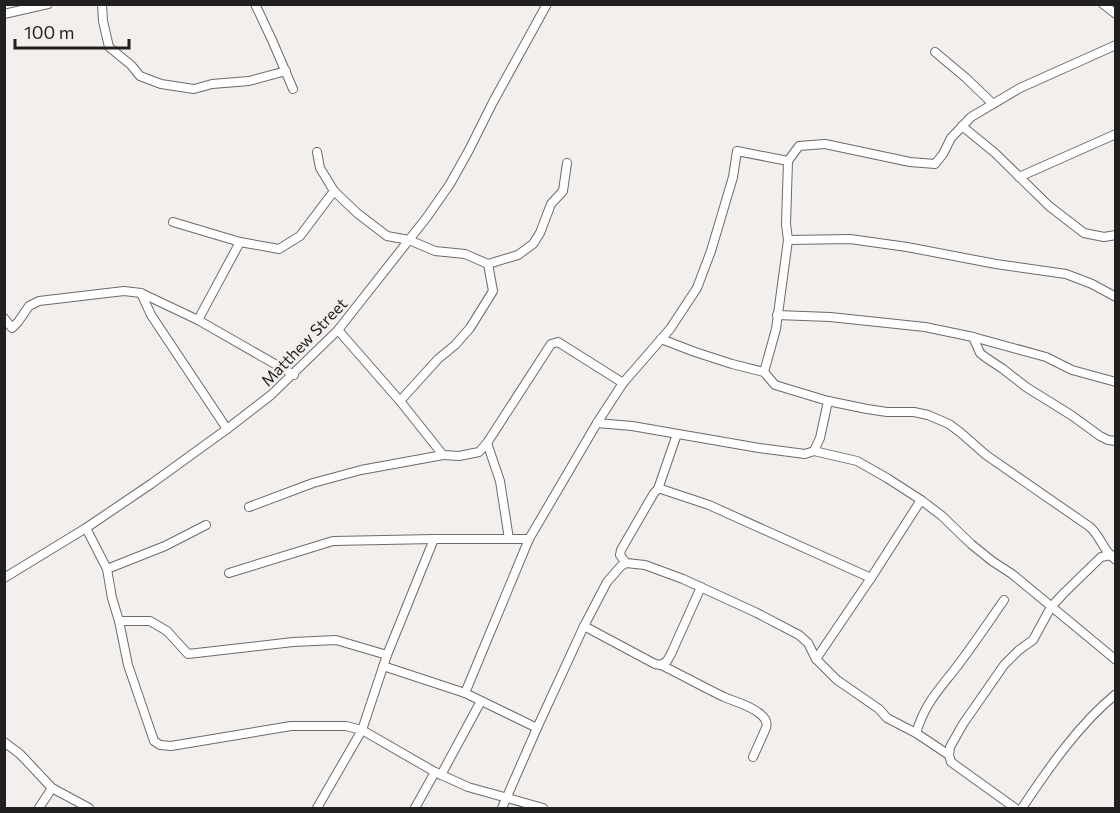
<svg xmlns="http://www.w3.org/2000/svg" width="1120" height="813" font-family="Commissioner,sans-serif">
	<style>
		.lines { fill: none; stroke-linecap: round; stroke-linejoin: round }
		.street-casing { stroke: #6d6a68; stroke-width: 10 }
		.street { stroke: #fff; stroke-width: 8 }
		.labels { text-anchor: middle; stroke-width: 4.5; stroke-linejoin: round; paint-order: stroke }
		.street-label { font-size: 16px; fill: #211f1f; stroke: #f3efed }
	</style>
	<rect width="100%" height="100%" fill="#f3efed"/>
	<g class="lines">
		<g class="street-casing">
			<g id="street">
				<path d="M102,4L103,21L109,47L131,65L140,76L161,84L194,89L212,84L249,81L286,71"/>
				<path d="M255,4L272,40L293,89"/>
				<path d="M1103,4L1116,14"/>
				<path d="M4,14L48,4"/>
				<path d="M935,52L966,78L993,104"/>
				<path d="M962,126L995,153L1049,206L1084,233L1104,237L1116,235"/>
				<path d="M317,152L320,168L334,191L357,213L387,236L409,240L435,251L465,254L488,264L518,255L533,244L540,233L551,204L563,191L567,163"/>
				<path d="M1019,177L1116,134"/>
				<path d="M173,222L240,242L279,249L300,236L334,191"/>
				<path d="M788,240L850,239L907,247L996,264L1066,274L1092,284L1116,297"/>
				<path d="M141,293L151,315L227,429"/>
				<path d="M777,315L830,317L925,327L973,337L1046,357L1072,370L1116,382"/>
				<path d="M4,318L12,328L18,322L29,306L39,301L124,291L141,293L198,320L294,375"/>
				<path d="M198,320L240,242"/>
				<path d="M338,330L400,401L443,455L459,456L479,452L487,443L551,344L558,342L623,383"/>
				<path d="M973,337L980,353L985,357L1003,369L1026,387L1071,415L1100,436L1108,440L1116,441"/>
				<path d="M661,339L695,352L732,364L764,372L775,385L828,401L867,409L887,412H914L928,415L949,424L961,433L986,455L1090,527C1102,538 1102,550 1116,560"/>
				<path d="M764,372L776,329L788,240L786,224L788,161L799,146L825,144L910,162L935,164L943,154L951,138L971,117L1020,88L1116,45"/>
				<path d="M400,401L438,359L455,345L470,328L493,291L488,264"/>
				<path d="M597,423L632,426L759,448L805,454L814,451L820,438L828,401"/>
				<path d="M487,443L500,481L509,539"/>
				<path d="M814,451L857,461L887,478L921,500L942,516L971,544L992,561L1012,574L1116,660"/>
				<path d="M658,489L677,434"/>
				<path d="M249,507L313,483L361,470L443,455"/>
				<path d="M86,528L107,569L112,598L119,621L128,665L154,741L160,745L171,746L291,726H346L362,730L435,772L468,787L543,808"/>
				<path d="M626,563L620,555L621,550L654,493L658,489H661L709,505L871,578"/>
				<path d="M107,569L165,546L206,525"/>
				<path d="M229,573L333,541L434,539H529L597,423L623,383L670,329L697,288L711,251L733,177L737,151L788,161"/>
				<path d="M4,578L86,528L151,484L227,429L271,395L338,330L427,217L450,184L469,150L493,102L547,4"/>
				<path d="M119,621H150L167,631L188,654L293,642L336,640L387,655"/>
				<path d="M584,626L655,664L661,665L667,661L671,654L701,587"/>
				<path d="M816,659L871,578L921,500"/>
				<path d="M661,665C682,675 703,687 724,697C736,702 749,705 759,713C764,717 768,721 766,728L753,757"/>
				<path d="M383,666L465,693L537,728"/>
				<path d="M465,693L529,539"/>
				<path d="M916,733C925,704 937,692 955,669C972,647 988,623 1004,600"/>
				<path d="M4,742L20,754L52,788L89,808"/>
				<path d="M441,775L481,701"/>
				<path d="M39,808L52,788"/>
				<path d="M317,808L362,730L387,655L434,539"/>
				<path d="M415,808L435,772"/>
				<path d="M502,808L537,728L584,626L607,582L621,566L626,563L645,565L683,579L757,613L799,635L808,643L816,659L837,680L879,709L887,718L916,733L949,755"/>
				<path d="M1015,808L951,762L949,755L950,747L963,724L1004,665L1019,650L1033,640L1051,607L1064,593L1101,557L1111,555"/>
				<path d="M1022,808C1048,769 1079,724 1116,694"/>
			</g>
		</g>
		<use href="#street" class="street"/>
	</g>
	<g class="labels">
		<g class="street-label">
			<text transform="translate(304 342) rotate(-46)" y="6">Matthew Street</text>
		</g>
	</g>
	<rect width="1120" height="813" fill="none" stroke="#211f1f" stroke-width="12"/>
	<path d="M15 39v9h114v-9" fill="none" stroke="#211f1f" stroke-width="3"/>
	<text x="24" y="39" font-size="18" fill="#211f1f" stroke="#f3efed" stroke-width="4.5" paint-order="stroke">100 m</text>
</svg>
